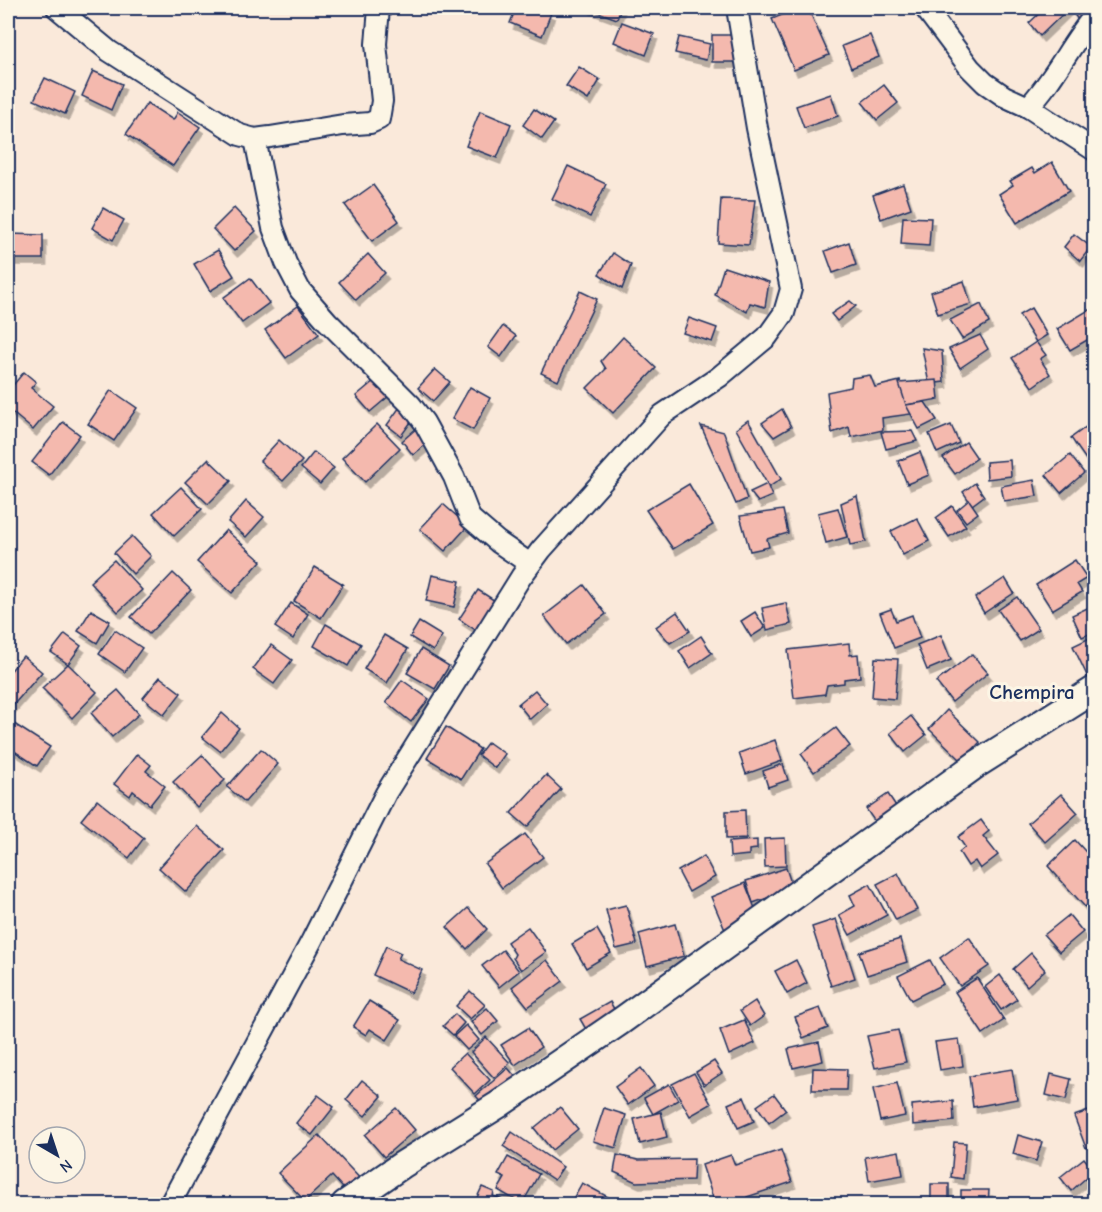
<svg xmlns="http://www.w3.org/2000/svg" width="1102" height="1212" font-family="'Comic Neue',sans-serif">
	<style>
		.building { fill: #f4b9ae; stroke: #1b2f5e; stroke-width: 1.5; filter: url(#shadow) }
		.lines { fill: none; stroke-linecap: round; stroke-linejoin: round }
		.minor-casing { stroke: #1b2f5e; stroke-width: 24 }
		.tertiary-casing { stroke: #1b2f5e; stroke-width: 30 }
		.minor { stroke: #fcf5e5; stroke-width: 20 }
		.tertiary { stroke: #fcf5e5; stroke-width: 26 }
		.labels { text-anchor: middle; stroke-width: 6; stroke-linejoin: round; paint-order: stroke }
		.quarter-label { font-size: 21px; font-weight: bold; fill: #1b2f5e; stroke: #fcf5e5 }
	</style>
	<defs>
		<filter id="shadow"><feDropShadow dx="3.5" dy="6" stdDeviation="0" flood-color="#0004"/></filter>
	</defs>
	<rect width="100%" height="100%" fill="#fae9da"/>
	<filter id="ink" filterUnits="userSpaceOnUse"><feTurbulence type="fractalNoise" baseFrequency=".0167" numOctaves="2"/><feDisplacementMap in="SourceGraphic" scale="12" xChannelSelector="R" yChannelSelector="G"/><feConvolveMatrix kernelMatrix="1 2 1 2 8 2 1 2 1" color-interpolation-filters="sRGB"/></filter>
	<g filter="url(#ink)">
		<g class="building">
			<path d="M516,8H537L551,13L542,36L510,23Z"/>
			<path d="M587,8H621L617,19Z"/>
			<path d="M799,8H808L829,55L794,70L772,19Z"/>
			<path d="M1045,8H1065L1067,10L1040,36L1029,23Z"/>
			<path d="M1070,8H1094V14L1080,23Z"/>
			<path d="M622,22L654,34L646,55L614,42Z"/>
			<rect x="712" y="35" width="25" height="27"/>
			<path d="M870,35L879,57L851,68L842,46Z"/>
			<path d="M679,37L710,44L706,60L675,53Z"/>
			<path d="M579,67L600,80L588,100L566,86Z"/>
			<path d="M93,71L122,84L111,110L82,96Z"/>
			<path d="M45,78L75,92L65,114L34,100Z"/>
			<path d="M884,85L898,103L877,120L862,102Z"/>
			<path d="M831,94L838,116L804,128L796,106Z"/>
			<path d="M147,103L173,120L178,112L200,127L173,166L126,134Z"/>
			<path d="M534,109L554,122L542,139L523,125Z"/>
			<path d="M480,111L511,124L497,158L466,146Z"/>
			<path d="M1052,162L1069,191L1017,223L999,194L1013,185L1010,181L1032,168L1035,173Z"/>
			<path d="M568,166L606,184L590,217L552,199Z"/>
			<path d="M903,184L911,208L881,219L873,195Z"/>
			<path d="M373,185L399,221L372,241L345,205Z"/>
			<path d="M721,199L755,200L749,245L718,243Z"/>
			<path d="M103,208L124,220L113,240L92,228Z"/>
			<path d="M234,208L256,231L234,251L213,229Z"/>
			<path d="M903,217L931,218L929,246L901,244Z"/>
			<path d="M9,234L43,235V259H9Z"/>
			<path d="M1074,234L1091,247L1080,261L1064,247Z"/>
			<path d="M849,242L856,265L833,273L825,251Z"/>
			<path d="M218,250L234,276L210,291L194,264Z"/>
			<path d="M613,253L631,265L622,289L599,274Z"/>
			<path d="M368,254L385,273L356,300L339,282Z"/>
			<path d="M724,267L769,282L765,307L750,303L747,312L715,295Z"/>
			<path d="M250,278L269,303L242,323L223,298Z"/>
			<path d="M964,281L971,304L938,314L931,292Z"/>
			<path d="M580,291L597,299L558,381L541,373Z"/>
			<path d="M850,301L856,306L837,321L831,314Z"/>
			<path d="M981,304L989,323L962,339L950,320Z"/>
			<path d="M298,306L319,334L286,358L265,330Z"/>
			<path d="M1031,308L1047,335L1036,342L1019,315Z"/>
			<path d="M1092,308L1094,313V336L1070,350L1057,329Z"/>
			<path d="M689,318L717,328L712,342L683,333Z"/>
			<path d="M503,326L516,336L501,357L488,347Z"/>
			<path d="M980,335L988,349L960,368L949,349Z"/>
			<path d="M623,337L656,368L613,413L587,388L606,369L601,361Z"/>
			<path d="M1036,342L1046,355L1040,359L1050,374L1032,387L1012,358Z"/>
			<path d="M922,348L942,351L944,382L929,384Z"/>
			<path d="M435,369L450,382L433,401L418,388Z"/>
			<path d="M24,372L36,382L31,388L53,406L33,430L8,409V391Z"/>
			<path d="M870,375L875,387L900,381L911,414L882,418L883,430L851,437L849,427L832,433L827,392L851,387L852,378Z"/>
			<path d="M375,380L389,396L370,412L356,396Z"/>
			<path d="M937,380L939,399L906,405L899,383Z"/>
			<path d="M470,387L490,398L473,430L452,419Z"/>
			<path d="M111,390L137,408L114,441L88,424Z"/>
			<path d="M925,402L937,420L919,429L906,405Z"/>
			<path d="M402,404L416,415L401,436L387,425Z"/>
			<path d="M782,409L791,427L774,437L762,423Z"/>
			<path d="M748,420L781,479L769,487L736,429Z"/>
			<path d="M1094,421V456L1087,461L1071,438Z"/>
			<path d="M63,422L80,435L49,475L32,462Z"/>
			<path d="M377,424L400,448L365,482L342,458Z"/>
			<path d="M951,425L959,443L937,453L929,434Z"/>
			<path d="M701,426L724,432L747,499L736,504Z"/>
			<path d="M418,427L430,441L413,455L402,441Z"/>
			<path d="M912,431L917,441L886,449L881,432Z"/>
			<path d="M279,440L302,461L283,481L260,461Z"/>
			<path d="M966,442L977,458L955,474L943,458Z"/>
			<path d="M314,452L334,468L320,484L301,468Z"/>
			<path d="M920,452L929,475L907,484L898,461Z"/>
			<path d="M1070,455L1084,473L1061,493L1046,475Z"/>
			<path d="M208,459L231,481L208,504L185,482Z"/>
			<path d="M1010,460L1011,476L987,479L986,462Z"/>
			<path d="M1034,480L1037,496L1004,501L1001,486Z"/>
			<path d="M975,483L984,496L972,505L963,492Z"/>
			<path d="M689,484L713,525L673,549L646,510Z"/>
			<path d="M767,484L772,496L758,502L750,492Z"/>
			<path d="M181,487L202,509L174,536L153,513Z"/>
			<path d="M857,496L866,542L850,545L841,503Z"/>
			<path d="M969,500L978,513L966,522L957,510Z"/>
			<path d="M246,501L264,517L246,537L228,522Z"/>
			<path d="M443,504L468,526L445,551L420,529Z"/>
			<path d="M952,506L966,526L949,537L936,518Z"/>
			<path d="M838,508L847,537L826,543L818,513Z"/>
			<path d="M783,510L788,533L767,539L769,547L750,551L740,516Z"/>
			<path d="M917,518L929,541L903,555L891,531Z"/>
			<path d="M226,530L261,561L232,593L197,562Z"/>
			<path d="M132,536L151,556L133,574L114,553Z"/>
			<path d="M114,560L142,590L118,612L90,582Z"/>
			<path d="M1075,560L1087,578L1077,584L1082,592L1052,610L1036,585Z"/>
			<path d="M315,567L343,584L321,618L294,601Z"/>
			<path d="M173,573L191,590L149,634L131,617Z"/>
			<path d="M432,575L460,581L454,607L426,601Z"/>
			<path d="M1005,578L1014,593L984,613L975,598Z"/>
			<path d="M584,585L606,614L566,644L544,616Z"/>
			<path d="M478,590L500,604L480,633L459,619Z"/>
			<path d="M1017,597L1039,629L1020,641L998,610Z"/>
			<path d="M291,603L308,614L293,639L275,627Z"/>
			<path d="M786,603L791,624L767,630L762,608Z"/>
			<path d="M1094,605V632L1082,637L1072,615Z"/>
			<path d="M891,609L896,621L912,615L920,638L894,648L880,613Z"/>
			<path d="M91,610L110,621L97,643L78,631Z"/>
			<path d="M677,612L690,631L670,643L656,627Z"/>
			<path d="M755,612L765,628L751,637L741,621Z"/>
			<path d="M419,622L442,636L433,651L410,637Z"/>
			<path d="M326,624L361,644L348,666L314,646Z"/>
			<path d="M115,630L142,648L125,672L99,654Z"/>
			<path d="M65,634L81,646L68,664L51,652Z"/>
			<path d="M384,635L408,649L387,683L364,669Z"/>
			<path d="M941,635L951,660L927,670L917,645Z"/>
			<path d="M701,636L712,653L690,668L679,651Z"/>
			<path d="M1094,636V684L1092,686L1073,646Z"/>
			<path d="M849,643L850,655L858,654L860,677L844,679V683L827,685L825,694L794,698L788,650Z"/>
			<path d="M271,645L292,660L274,684L253,669Z"/>
			<path d="M421,649L449,666L435,689L407,673Z"/>
			<path d="M972,654L988,673L952,702L936,682Z"/>
			<path d="M23,656L42,672L8,711V674Z"/>
			<path d="M875,658L898,659L895,699L872,697Z"/>
			<path d="M68,664L97,692L72,718L42,688Z"/>
			<path d="M160,677L181,693L164,715L143,698Z"/>
			<path d="M402,680L429,699L411,722L386,702Z"/>
			<path d="M118,690L139,714L112,737L91,713Z"/>
			<path d="M535,690L547,704L530,719L518,704Z"/>
			<path d="M947,710L980,742L962,761L929,729Z"/>
			<path d="M222,713L239,728L220,751L202,737Z"/>
			<path d="M911,716L926,735L905,752L890,733Z"/>
			<path d="M8,720L50,747L37,766L8,747Z"/>
			<path d="M446,727L480,749L461,779L427,758Z"/>
			<path d="M836,728L850,746L814,772L801,754Z"/>
			<path d="M775,740L782,761L746,774L739,753Z"/>
			<path d="M488,742L505,754L495,768L478,755Z"/>
			<path d="M261,749L278,764L245,802L227,787Z"/>
			<path d="M137,754L151,765L146,771L165,786L150,805L133,791L130,796L114,784Z"/>
			<path d="M202,755L225,780L197,807L173,782Z"/>
			<path d="M783,764L788,780L768,787L763,771Z"/>
			<path d="M546,775L561,789L527,827L511,813Z"/>
			<path d="M888,794L902,815L880,829L866,809Z"/>
			<path d="M1061,794L1078,813L1045,842L1028,823Z"/>
			<path d="M97,800L144,838L129,858L81,820Z"/>
			<path d="M745,810L746,838L726,839V811Z"/>
			<path d="M981,820L989,831L983,836L998,855L980,869L975,861L968,866L959,852L965,847L958,837Z"/>
			<path d="M197,826L224,850L186,892L159,868Z"/>
			<path d="M525,834L543,857L502,888L485,864Z"/>
			<path d="M785,838L786,866L765,867L764,839Z"/>
			<path d="M757,840V849L749,850V855L730,857L729,842Z"/>
			<path d="M1075,840L1094,861V898L1085,907L1048,866Z"/>
			<path d="M704,856L715,877L689,892L678,871Z"/>
			<path d="M786,868L793,889L753,903L746,881Z"/>
			<path d="M898,873L917,910L896,920L877,884Z"/>
			<path d="M745,883L758,916L725,930L711,897Z"/>
			<path d="M870,884L887,915L850,935L839,915L855,906L850,895Z"/>
			<path d="M626,905L637,944L616,949L606,910Z"/>
			<path d="M468,908L487,929L467,949L447,927Z"/>
			<path d="M1069,915L1083,932L1059,952L1044,935Z"/>
			<path d="M836,919L855,978L831,986L812,927Z"/>
			<path d="M675,924L684,956L647,966L639,934Z"/>
			<path d="M528,927L546,952L521,970L513,958L515,954L507,942Z"/>
			<path d="M597,929L611,953L586,968L572,944Z"/>
			<path d="M969,937L989,966L960,986L940,958Z"/>
			<path d="M900,939L907,962L867,975L859,952Z"/>
			<path d="M386,946L401,953L398,959L422,970L411,993L373,975Z"/>
			<path d="M503,950L519,971L499,987L482,966Z"/>
			<path d="M1031,953L1045,970L1027,986L1013,969Z"/>
			<path d="M547,960L563,981L528,1007L512,987Z"/>
			<path d="M796,960L807,983L787,994L775,971Z"/>
			<path d="M930,960L943,984L911,1000L898,976Z"/>
			<path d="M1000,975L1017,999L1001,1010L985,987Z"/>
			<path d="M977,978L1004,1020L983,1034L955,992Z"/>
			<path d="M470,991L485,1005L470,1019L456,1006Z"/>
			<path d="M369,1001L400,1020L387,1040L370,1029L366,1035L353,1027Z"/>
			<path d="M755,1001L764,1016L750,1026L740,1011Z"/>
			<path d="M610,1002L620,1019L590,1036L580,1019Z"/>
			<path d="M487,1008L498,1021L482,1035L471,1022Z"/>
			<path d="M820,1008L828,1028L803,1038L795,1017Z"/>
			<path d="M455,1014L464,1023L453,1035L443,1026Z"/>
			<path d="M744,1020L755,1043L729,1055L720,1030Z"/>
			<path d="M466,1025L479,1040L467,1050L454,1036Z"/>
			<path d="M528,1028L541,1047L515,1065L501,1045Z"/>
			<path d="M898,1030L906,1062L875,1068L867,1036Z"/>
			<path d="M486,1037L510,1063L494,1078L471,1052Z"/>
			<path d="M959,1039L963,1066L940,1070L935,1042Z"/>
			<path d="M819,1042L823,1061L793,1068L788,1049Z"/>
			<path d="M465,1053L490,1080L475,1094L450,1067Z"/>
			<path d="M714,1061L722,1073L704,1085L696,1072Z"/>
			<path d="M508,1068L520,1082L489,1110L476,1096Z"/>
			<path d="M641,1068L654,1086L628,1105L615,1087Z"/>
			<path d="M813,1068L847,1069L846,1090H812Z"/>
			<path d="M1012,1069L1017,1099L973,1107L969,1076Z"/>
			<path d="M694,1073L711,1104L690,1116L672,1084Z"/>
			<path d="M1051,1074L1071,1079L1066,1100L1046,1095Z"/>
			<path d="M362,1080L382,1096L365,1116L346,1100Z"/>
			<path d="M897,1083L905,1116L880,1121L873,1089Z"/>
			<path d="M669,1084L678,1100L653,1114L644,1098Z"/>
			<path d="M774,1094L786,1110L769,1123L757,1106Z"/>
			<path d="M318,1095L334,1107L312,1135L296,1123Z"/>
			<path d="M744,1097L754,1121L738,1128L728,1104Z"/>
			<path d="M953,1101L954,1121L913,1125L912,1105Z"/>
			<path d="M560,1107L578,1129L552,1150L534,1128Z"/>
			<path d="M396,1108L415,1130L384,1157L365,1135Z"/>
			<path d="M604,1108L626,1115L616,1148L593,1141Z"/>
			<path d="M1094,1109V1145L1086,1148L1074,1116Z"/>
			<path d="M661,1112L667,1137L640,1144L634,1119Z"/>
			<path d="M512,1132L563,1167L554,1180L503,1146Z"/>
			<path d="M319,1135L366,1185L352,1198L332,1176L305,1201L278,1173Z"/>
			<path d="M1018,1135L1042,1142L1036,1161L1013,1154Z"/>
			<path d="M954,1142L966,1143L963,1179L951,1177Z"/>
			<path d="M781,1150L792,1182L747,1197L749,1202L743,1204H715L702,1165L731,1155L735,1165Z"/>
			<path d="M899,1151L903,1175L869,1181L865,1157Z"/>
			<path d="M617,1155L638,1160L694,1159L693,1180L636,1182L614,1172Z"/>
			<path d="M508,1157L539,1174L522,1204L498,1190L505,1178L498,1175Z"/>
			<path d="M1084,1158L1094,1171L1071,1191L1060,1177Z"/>
			<path d="M582,1183L610,1198L606,1204H570Z"/>
			<rect x="931" y="1184" width="18" height="20"/>
			<path d="M482,1187L494,1192L493,1196L514,1204H474Z"/>
			<path d="M961,1190H989L988,1204H961Z"/>
		</g>
		<g class="lines">
			<g class="minor-casing">
				<g id="minor">
					<path d="M57,8L109,51L240,135L255,139L270,137L343,125L370,123L379,119L382,101L376,44L379,8"/>
					<path d="M925,8L970,68L985,83L1004,96L1028,107L1094,150"/>
					<path d="M1028,107C1053,81 1068,49 1090,21"/>
					<path d="M255,139L273,228L286,263L300,290L327,321L411,405L424,422L454,477L470,518L498,542L530,564"/>
					<path d="M170,1204L311,942L386,793L521,577L541,550L662,415L719,377L767,337L784,313L791,289L757,128L737,8"/>
				</g>
			</g>
			<g class="tertiary-casing">
				<path id="tertiary" d="M345,1204L402,1165L498,1105L621,1021L977,764L1094,690"/>
			</g>
			<use href="#minor" class="minor"/>
			<use href="#tertiary" class="tertiary"/>
		</g>
	</g>
	<g class="labels">
		<g class="quarter-label">
			<text x="1032" y="699">Chempira</text>
		</g>
	</g>
	<rect width="1102" height="1212" fill="none" stroke="#fcf5e5" stroke-width="30"/>
	<rect x="15" y="15" width="1072" height="1182" fill="none" stroke="#1b2f5e" stroke-width="2" filter="url(#ink)"/>
	<g transform="translate(57 1155) rotate(141)"><circle r="28" fill="#fcf5e5" stroke="#a2a6af" stroke-width="1.5"/>
	<path d="M0-4.5L10 22L0 15L-10 22Z" fill="#1b2f5e"/>
	<text y="-9" font-size="16" font-weight="bold" text-anchor="middle" fill="#1b2f5e">N</text>
	</g>
</svg>
